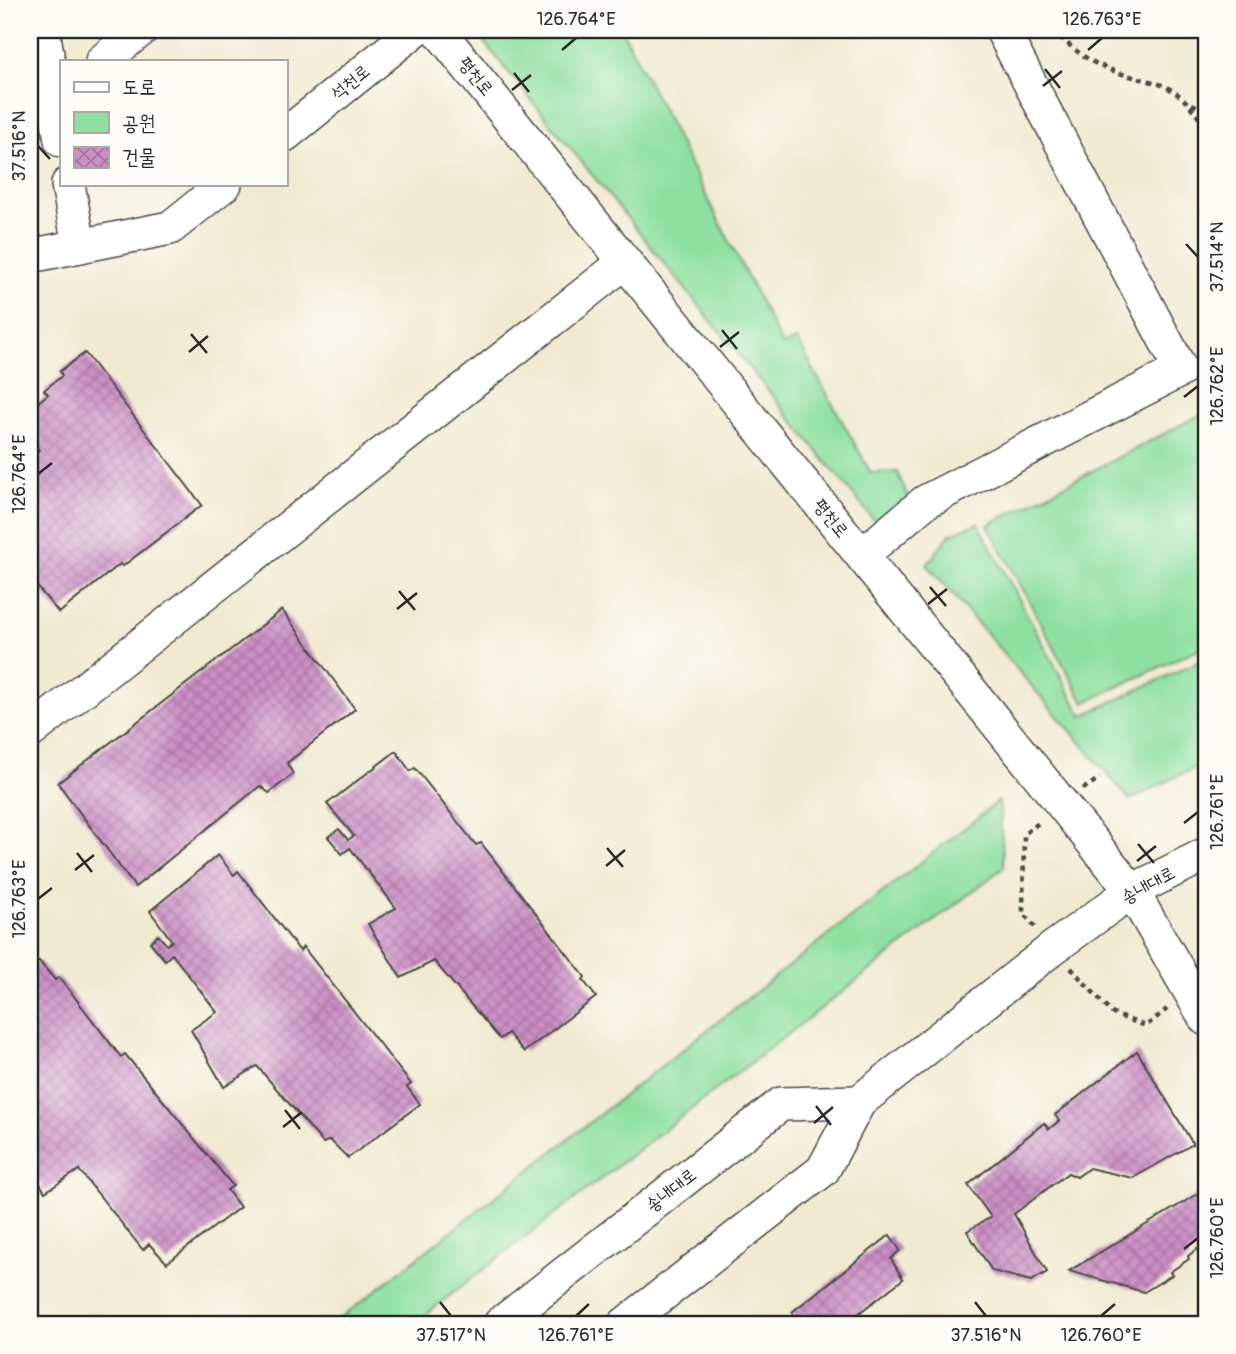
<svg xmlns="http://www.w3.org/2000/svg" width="1236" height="1354" font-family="Pangolin,'Poor Story',sans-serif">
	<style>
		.park { fill: #8ee0a0; stroke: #5c8666; stroke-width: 2 }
		.building { fill: url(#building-cross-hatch) }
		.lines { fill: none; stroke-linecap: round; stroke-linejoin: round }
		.minor-casing { stroke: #494844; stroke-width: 36 }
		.path { stroke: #494844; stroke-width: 4.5; stroke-dasharray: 5 5; stroke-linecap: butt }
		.minor { stroke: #fff; stroke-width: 33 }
		.ticks { fill: none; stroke: #2b2b2b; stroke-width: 2.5 }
		.labels { text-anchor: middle; stroke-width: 5; stroke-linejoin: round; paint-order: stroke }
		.street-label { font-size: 18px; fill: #2b2b2b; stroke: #fdfcf7 }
		.neatline { fill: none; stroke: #2b2b2b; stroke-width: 2.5 }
		.ticks-label { font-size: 18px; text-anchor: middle; fill: #2b2b2b }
	</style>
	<defs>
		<pattern id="building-cross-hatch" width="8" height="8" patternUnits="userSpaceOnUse" patternTransform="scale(1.75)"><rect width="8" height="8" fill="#cc8fc6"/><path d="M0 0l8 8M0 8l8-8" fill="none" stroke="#a675a1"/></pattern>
	</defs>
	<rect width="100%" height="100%" fill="#fdfcf7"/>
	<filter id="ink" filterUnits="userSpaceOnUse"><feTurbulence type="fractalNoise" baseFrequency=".0143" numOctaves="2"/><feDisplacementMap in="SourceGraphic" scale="14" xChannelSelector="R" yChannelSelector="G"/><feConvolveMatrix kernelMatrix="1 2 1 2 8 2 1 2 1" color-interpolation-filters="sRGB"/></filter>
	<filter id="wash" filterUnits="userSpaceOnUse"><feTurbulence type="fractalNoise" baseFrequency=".00686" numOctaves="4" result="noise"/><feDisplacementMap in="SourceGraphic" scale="28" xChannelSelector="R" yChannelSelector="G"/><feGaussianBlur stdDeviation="1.57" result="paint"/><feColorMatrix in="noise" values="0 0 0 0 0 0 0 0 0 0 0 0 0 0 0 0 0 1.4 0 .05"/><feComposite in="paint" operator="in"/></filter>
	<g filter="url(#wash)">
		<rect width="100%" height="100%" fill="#f1ead1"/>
		<g class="park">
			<path d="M474,30H622L782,345L797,340L871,473L897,472L909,499L876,523Z"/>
			<path d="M1206,412V645L1084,703L988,525Z"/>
			<path d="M978,523L1082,716L1206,658V762L1130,800L927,565L950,534Z"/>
			<path d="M999,801L1004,867L413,1324H333Z"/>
		</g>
		<g id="blocks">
			<g class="building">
				<path d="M85,353L202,505L123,566L120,564L59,613L34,583L38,579L30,568V551L33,549L30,545V458L39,450L30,438V409L48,394L44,390L62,376L60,371Z"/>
				<path d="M282,610L355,709L287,763L293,774L269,793L260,786L135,887L58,783Z"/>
				<path d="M396,751L410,771L415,768L476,845L481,843L585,977L583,980L596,997L524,1052L508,1033L500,1039L434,961L401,978L368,924L396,908L350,848L342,854L328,837L339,829L348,840L354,836L327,804Z"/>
				<path d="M218,855L234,875L238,871L300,951L303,947L411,1084L407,1087L420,1104L348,1158L330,1140L323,1143L257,1066L224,1087L191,1030L217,1012L172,954L165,960L150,942L158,935L167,945L172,941L150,911Z"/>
				<path d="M39,961L55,980L59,977L121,1057L125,1054L233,1186L227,1190L240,1207L167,1263L149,1244L143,1250L79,1170L45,1192L30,1167V1123L37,1119L30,1108V968Z"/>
				<path d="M1137,1051L1193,1144L1133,1178L1089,1168L1077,1177L1068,1173L1014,1214L1047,1272L1031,1281L992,1271L967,1231L991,1217L968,1185L1044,1123L1049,1129L1059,1121L1055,1115Z"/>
				<path d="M1206,1189V1264L1197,1249L1188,1256L1189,1259L1170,1272L1172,1275L1144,1292L1069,1271Z"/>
				<path d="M890,1235L900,1250L891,1259L903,1279L845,1324H801L792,1312Z"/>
			</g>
		</g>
	</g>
	<g filter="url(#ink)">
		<use href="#blocks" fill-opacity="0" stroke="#494844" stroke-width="2"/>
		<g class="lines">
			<g class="minor-casing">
				<g id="minor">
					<path d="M43,30L61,140"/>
					<path d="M438,30L1132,891L1206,1019"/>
					<path d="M102,61L141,30"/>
					<path d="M285,135L415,30"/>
					<path d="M68,184L79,246"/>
					<path d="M30,256L170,228L225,184"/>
					<path d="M862,555L925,502L1181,370L1002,30"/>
					<path d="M30,732L625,262"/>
					<path d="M500,1324L781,1104L859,1102"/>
					<path d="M625,1324L823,1170L859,1102L1053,948L1132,891L1206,854"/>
				</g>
			</g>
			<g class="path">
				<path d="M1053,30C1065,42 1080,55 1095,63C1147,89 1171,69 1206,129"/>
				<path d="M1192,104L1206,110"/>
				<path d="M1083,789L1100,778"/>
				<path d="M1035,927L1023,913L1024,834L1040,822"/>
				<path d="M1071,968L1113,1014L1146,1026L1167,1009"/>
			</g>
			<use href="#minor" class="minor"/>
		</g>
	</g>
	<path class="ticks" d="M562,50L576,38M1088,50L1102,38M1045,69L1060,88M514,73L529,92M1043,86L1062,71M512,90L531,75M38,146L50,159M1186,244L1198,257M722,330L737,349M191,334L207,353M720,347L739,332M189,352L208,336M1184,397L1198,386M38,474L52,463M930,587L946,606M399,591L415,610M928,604L947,589M397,609L417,593M1184,823L1198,812M1138,844L1154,863M607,848L623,867M77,853L92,872M1137,861L1156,846M606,866L625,850M75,870L94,855M38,899L52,888M816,1106L831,1125M285,1110L300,1129M814,1123L833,1107M283,1127L302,1112M1184,1249L1198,1238M440,1302L451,1316M975,1302L986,1316M576,1316L589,1304M1101,1316L1115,1304"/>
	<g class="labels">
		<g class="street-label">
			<text transform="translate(476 76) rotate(51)" y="6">평천로</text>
			<text transform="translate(350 82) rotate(-39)" y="6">석천로</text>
			<text transform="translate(831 518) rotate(51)" y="6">평천로</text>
			<text transform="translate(1148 885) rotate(-29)" y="6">송내대로</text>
			<text transform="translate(671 1190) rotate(-38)" y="6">송내대로</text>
		</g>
	</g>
	<rect width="1236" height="1354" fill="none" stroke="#fdfcf7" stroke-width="77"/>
	<rect x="60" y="60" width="228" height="126" fill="#fdfcf7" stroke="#a9a8a5" stroke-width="2"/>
	<rect x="74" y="82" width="35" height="10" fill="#ffffff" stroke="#a9a8a5" stroke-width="2"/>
	<text x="122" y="94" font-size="21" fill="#2b2b2b">도로</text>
	<rect x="74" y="112" width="35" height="21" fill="#8ee0a0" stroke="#a9a8a5" stroke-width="2"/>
	<text x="122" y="130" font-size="21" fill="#2b2b2b">공원</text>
	<rect x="74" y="147" width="35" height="21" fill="url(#building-cross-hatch)" stroke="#a9a8a5" stroke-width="2"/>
	<text x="122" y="164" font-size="21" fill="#2b2b2b">건물</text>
	<rect x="38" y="38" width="1160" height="1278" class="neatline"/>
	<g class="ticks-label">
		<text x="576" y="25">126.764°E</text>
		<text x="1102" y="25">126.763°E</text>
		<text transform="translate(19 146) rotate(-90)" y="6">37.516°N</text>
		<text transform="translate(1217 257) rotate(-90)" y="6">37.514°N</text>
		<text transform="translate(1217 386) rotate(-90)" y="6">126.762°E</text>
		<text transform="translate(19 474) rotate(-90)" y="6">126.764°E</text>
		<text transform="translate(1217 812) rotate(-90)" y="6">126.761°E</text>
		<text transform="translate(19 899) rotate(-90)" y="6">126.763°E</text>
		<text transform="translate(1217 1238) rotate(-90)" y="6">126.760°E</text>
		<text x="451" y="1341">37.517°N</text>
		<text x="576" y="1341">126.761°E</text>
		<text x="986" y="1341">37.516°N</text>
		<text x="1101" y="1341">126.760°E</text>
	</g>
</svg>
